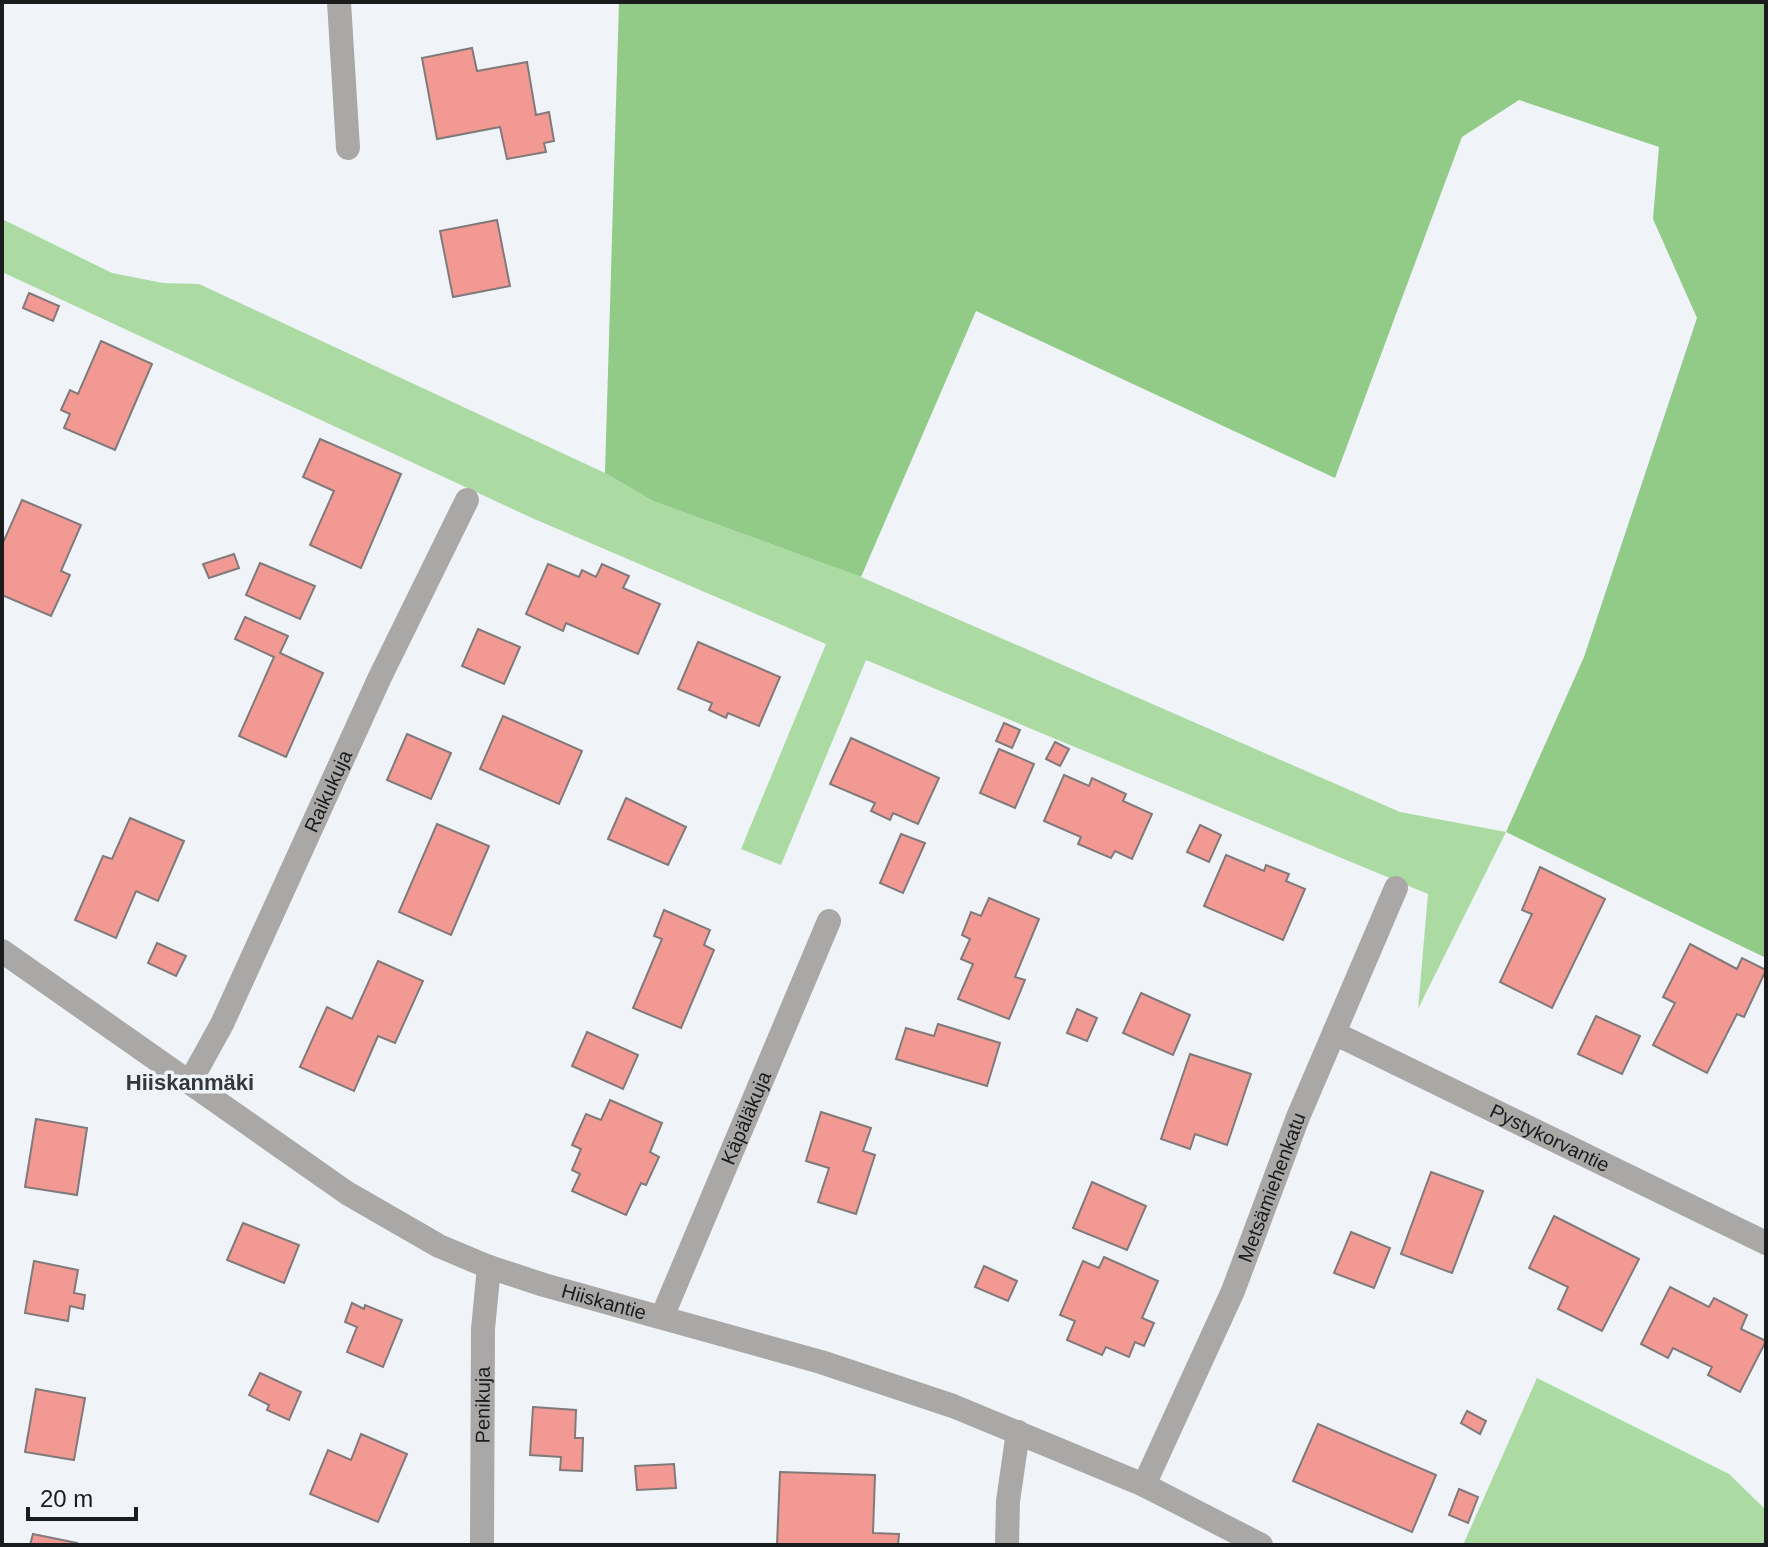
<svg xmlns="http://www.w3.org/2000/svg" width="1768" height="1547" font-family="Helvetica,sans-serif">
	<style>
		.green { fill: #abdaa2 }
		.forest { fill: #92ca88 }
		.building { fill: #f39994; stroke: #817a7a; stroke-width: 2 }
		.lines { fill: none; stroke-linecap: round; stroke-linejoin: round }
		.minor { stroke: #aaa8a6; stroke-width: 24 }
		.labels { text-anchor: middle; stroke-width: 7; stroke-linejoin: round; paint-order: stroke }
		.street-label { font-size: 20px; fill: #1a1b1d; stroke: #f0f4f9 }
		.neighbourhood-label { font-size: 22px; font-weight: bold; fill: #34373b; stroke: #f0f4f9 }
	</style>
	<rect width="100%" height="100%" fill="#f0f4f9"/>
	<g class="green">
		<path d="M2,219L112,273L163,283L199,284L605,473L653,501L861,577L1400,812L1506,832L1418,1009L1428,894L866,660L781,865L741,849L826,644L532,518L2,272Z"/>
		<path d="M1537,1378L1729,1474L1766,1510V1545H1463Z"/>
	</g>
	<path class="forest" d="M619,2H1766V958L1506,832L1584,657L1697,318L1653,219L1659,147L1519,100L1462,137L1335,478L976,311L861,577L653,501L605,473Z"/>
	<g class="building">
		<path d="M472,48L477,71L527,62L536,115L549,112L554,141L544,143L546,152L507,159L500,127L437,139L422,58Z"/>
		<path d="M497,220L510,286L453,297L440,231Z"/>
		<path d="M29,293L59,306L53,321L23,308Z"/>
		<path d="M101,341L152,364L115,450L64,428L70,414L61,410L70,390L78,394Z"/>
		<path d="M320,439L401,474L361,568L310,545L334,491L303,477Z"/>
		<path d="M22,500L81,525L61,571L70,575L51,616L2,595V545Z"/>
		<path d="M234,554L239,568L209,578L203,564Z"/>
		<path d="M260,563L315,586L300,619L246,595Z"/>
		<path d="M548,564L579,577L582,570L596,577L602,564L629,576L623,588L660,604L638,654L566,623L563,631L526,614Z"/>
		<path d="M245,617L288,636L280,653L323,673L286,757L239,736L274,657L235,639Z"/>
		<path d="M478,629L520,647L504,684L462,666Z"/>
		<path d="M698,642L780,677L759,726L728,713L726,718L709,710L712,703L678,689Z"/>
		<path d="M503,716L582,751L559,804L480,769Z"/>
		<path d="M1004,723L1020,730L1012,748L996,741Z"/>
		<path d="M407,734L451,753L431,799L387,780Z"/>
		<path d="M851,738L939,778L918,824L893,813L890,820L871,811L875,803L830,784Z"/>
		<path d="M1055,742L1069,749L1060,766L1046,759Z"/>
		<path d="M999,749L1034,764L1015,808L980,793Z"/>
		<path d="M1064,775L1089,786L1092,778L1126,794L1123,801L1152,814L1132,859L1115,851L1111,858L1078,844L1081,837L1044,821Z"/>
		<path d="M626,798L686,827L668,865L608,839Z"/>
		<path d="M130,818L184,841L158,901L136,891L116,938L75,920L103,856L112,859Z"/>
		<path d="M437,824L489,846L451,935L399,912Z"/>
		<path d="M1200,825L1221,835L1209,862L1187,852Z"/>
		<path d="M901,834L925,843L903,893L880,883Z"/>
		<path d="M1226,855L1264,871L1266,865L1289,874L1286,881L1305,889L1283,940L1204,906Z"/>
		<path d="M1540,867L1605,899L1552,1008L1500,982L1532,914L1522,910Z"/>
		<path d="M989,898L1039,919L1015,977L1025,980L1009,1019L958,999L973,964L961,959L970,939L962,935L971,912L981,916Z"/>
		<path d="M664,910L710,930L704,945L714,950L681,1028L633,1008L662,939L654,936Z"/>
		<path d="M157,943L186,956L176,976L148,963Z"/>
		<path d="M1690,944L1737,969L1742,958L1766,970L1744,1017L1737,1014L1707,1073L1653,1045L1675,1003L1663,997Z"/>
		<path d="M378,961L423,981L395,1043L378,1036L354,1091L300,1067L327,1007L352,1019Z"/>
		<path d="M1141,993L1190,1015L1173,1055L1123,1033Z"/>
		<path d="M1077,1009L1097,1018L1087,1041L1067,1033Z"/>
		<path d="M1596,1016L1640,1036L1622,1074L1578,1054Z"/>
		<path d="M938,1024L1000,1043L987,1086L896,1059L906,1028L934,1036Z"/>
		<path d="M587,1032L638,1055L623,1089L572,1066Z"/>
		<path d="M1190,1054L1251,1074L1227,1145L1195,1134L1190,1149L1161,1139Z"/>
		<path d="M610,1100L662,1123L650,1152L659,1157L646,1185L641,1183L626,1215L572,1191L580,1174L572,1170L581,1149L572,1145L586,1114L601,1120Z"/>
		<path d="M821,1112L871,1128L863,1151L875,1155L856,1214L818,1202L829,1168L806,1161Z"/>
		<path d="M36,1119L87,1128L77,1195L25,1187Z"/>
		<path d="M1431,1172L1483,1191L1452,1273L1401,1254Z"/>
		<path d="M1092,1182L1146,1206L1127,1250L1073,1228Z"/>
		<path d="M1554,1216L1639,1259L1602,1331L1558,1309L1568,1287L1529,1268Z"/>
		<path d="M243,1223L299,1245L284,1283L227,1260Z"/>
		<path d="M1351,1232L1390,1248L1374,1288L1334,1273Z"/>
		<path d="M1104,1257L1158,1281L1142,1318L1154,1323L1144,1346L1135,1342L1129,1357L1106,1347L1102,1355L1067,1340L1075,1321L1060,1315L1083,1261L1099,1268Z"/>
		<path d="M34,1261L78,1270L74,1293L85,1295L83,1309L70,1306L68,1321L25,1313Z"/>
		<path d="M984,1266L1017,1281L1008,1301L975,1287Z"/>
		<path d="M1670,1287L1709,1307L1714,1298L1747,1315L1741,1329L1766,1341L1740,1392L1708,1375L1712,1367L1673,1348L1668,1358L1641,1344Z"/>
		<path d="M352,1303L364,1309L365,1305L402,1320L383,1367L347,1352L357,1327L345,1322Z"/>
		<path d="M260,1373L301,1392L289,1420L267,1410L269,1405L249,1395Z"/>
		<path d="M36,1389L85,1398L74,1460L25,1452Z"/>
		<path d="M533,1407L576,1410L575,1438H583L582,1471L560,1470L561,1457L530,1455Z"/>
		<path d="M1467,1411L1486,1421L1480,1434L1461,1423Z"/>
		<path d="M1318,1424L1436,1475L1412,1532L1293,1481Z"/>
		<path d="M361,1434L407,1454L378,1522L310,1494L328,1450L351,1460Z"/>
		<path d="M674,1464L676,1488L637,1490L635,1466Z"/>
		<path d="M780,1472L875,1475L873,1533L899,1534L898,1545H777Z"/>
		<path d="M1459,1489L1478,1497L1468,1523L1449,1515Z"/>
		<path d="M33,1534L77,1543L76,1545H30Z"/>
	</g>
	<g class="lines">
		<g class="minor">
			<path d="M339,2L348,148"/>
			<path id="s1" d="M2,951L347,1193L439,1246L489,1267L544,1285L821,1362L953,1406L1144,1485L1261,1545"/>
			<path id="s2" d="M1334,1033L1766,1243"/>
			<path id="s3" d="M190,1082L222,1024L380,677L467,500"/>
			<path id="s4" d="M662,1317L829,921"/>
			<path id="s5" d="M1144,1485L1233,1291L1298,1117L1396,888"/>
			<path id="s6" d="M482,1545L483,1329L489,1267"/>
			<path d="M1007,1545L1008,1501L1018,1432"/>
		</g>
	</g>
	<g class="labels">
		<g class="street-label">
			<text dy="7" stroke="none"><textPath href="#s3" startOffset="322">Raikukuja</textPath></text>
			<text dy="7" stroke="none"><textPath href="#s4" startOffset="216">Käpäläkuja</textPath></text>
			<text dy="7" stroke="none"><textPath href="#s2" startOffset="240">Pystykorvantie</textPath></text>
			<text dy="7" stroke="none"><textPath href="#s5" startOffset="324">Metsämiehenkatu</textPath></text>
			<text dy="7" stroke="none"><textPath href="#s1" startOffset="702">Hiiskantie</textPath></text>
			<text dy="7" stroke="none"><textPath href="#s6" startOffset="140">Penikuja</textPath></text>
		</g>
		<g class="neighbourhood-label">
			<text x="190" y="1090">Hiiskanmäki</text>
		</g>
	</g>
	<rect width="1768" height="1547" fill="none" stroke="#1a1b1d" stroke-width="8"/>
	<path d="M28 1507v12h108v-12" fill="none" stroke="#1a1b1d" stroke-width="4"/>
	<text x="40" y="1507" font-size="24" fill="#1a1b1d" stroke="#f0f4f9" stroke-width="6" paint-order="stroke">20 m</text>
</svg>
